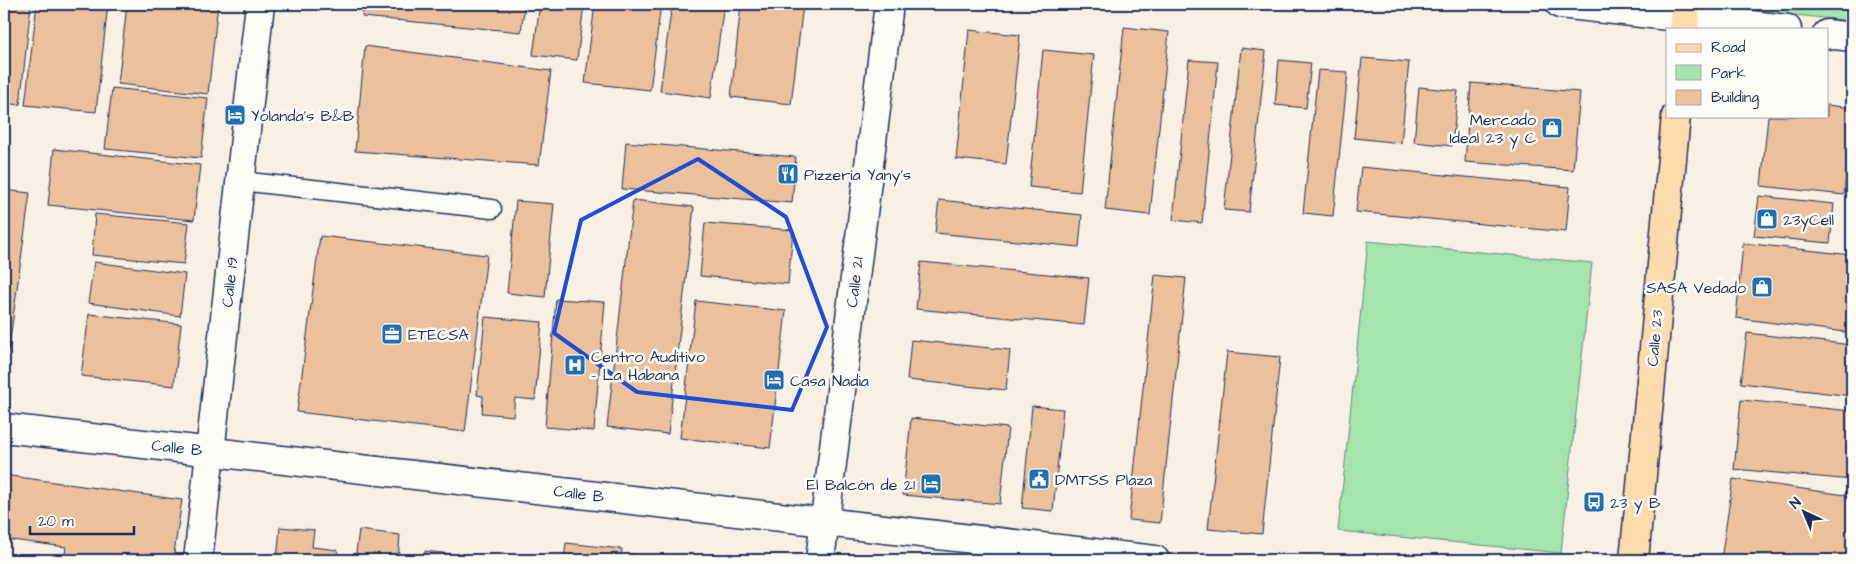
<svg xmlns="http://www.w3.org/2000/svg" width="1856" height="564" font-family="'Architects Daughter',sans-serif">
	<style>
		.green { fill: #a5e4ac; stroke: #608a85 }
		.building { fill: #ebc09a; stroke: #1b2f5e }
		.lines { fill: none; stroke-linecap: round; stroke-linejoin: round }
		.service-casing { stroke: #1b2f5e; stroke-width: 21 }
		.minor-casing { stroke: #1b2f5e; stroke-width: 31 }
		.primary-casing { stroke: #1b2f5e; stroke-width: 31 }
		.service { stroke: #fdfcf7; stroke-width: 18 }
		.minor { stroke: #fdfcf7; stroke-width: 28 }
		.primary { stroke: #fedbac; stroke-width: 28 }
		.marked { fill: none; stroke: #1d4ed8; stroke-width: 4; stroke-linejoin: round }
		.labels { text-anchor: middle; stroke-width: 5; stroke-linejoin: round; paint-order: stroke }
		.poi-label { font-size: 16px; fill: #1b2f5e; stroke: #fdfcf7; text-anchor: start }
		.street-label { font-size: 16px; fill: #1b2f5e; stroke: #fdfcf7 }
	</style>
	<rect width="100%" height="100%" fill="#f9f0e4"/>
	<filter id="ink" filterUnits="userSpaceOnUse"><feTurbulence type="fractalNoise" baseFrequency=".02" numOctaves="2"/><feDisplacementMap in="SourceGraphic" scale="10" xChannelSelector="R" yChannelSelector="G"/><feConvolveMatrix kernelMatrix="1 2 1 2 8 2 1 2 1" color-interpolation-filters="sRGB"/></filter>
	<g filter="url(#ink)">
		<g class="green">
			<path d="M1738,4H1852V21L1737,9Z"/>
			<path d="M1368,241L1592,263L1561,553L1338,531Z"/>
		</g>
		<g class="building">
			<path d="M4,4H31L20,105L4,103Z"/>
			<path d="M37,4H108L96,112L25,105Z"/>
			<path d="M127,4H218L208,94L118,84Z"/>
			<path d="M364,4H525L521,32L362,17Z"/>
			<path d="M540,4H584L577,60L533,55Z"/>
			<path d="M595,4H661L650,90L585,83Z"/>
			<path d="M672,4H724L711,98L660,91Z"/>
			<path d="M741,4L803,5L791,104L731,97Z"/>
			<path d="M1124,27L1169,32L1150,215L1105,210Z"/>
			<path d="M969,30L1020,35L1006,164L956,159Z"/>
			<path d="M365,46L551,71L539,165L355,151Z"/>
			<path d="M1241,48L1266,51L1249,212L1224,210Z"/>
			<path d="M1043,50L1094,55L1080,192L1029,187Z"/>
			<path d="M1362,58L1409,62L1401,143L1354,138Z"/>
			<path d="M1189,60L1218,62L1202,223L1173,220Z"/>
			<path d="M1279,60L1311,63L1306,108L1275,105Z"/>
			<path d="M1318,70L1348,72L1333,216L1303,213Z"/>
			<path d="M1471,83L1580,92L1573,170L1465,162Z"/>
			<path d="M1419,87L1458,91L1452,146L1414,142Z"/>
			<path d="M112,88L208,98L201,158L105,149Z"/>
			<path d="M1827,105L1852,108L1844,195L1761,186L1768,116H1827Z"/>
			<path d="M626,142L796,157L792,203L622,189Z"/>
			<path d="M54,149L200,165L194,220L48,205Z"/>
			<path d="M1361,167L1570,187L1566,232L1356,212Z"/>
			<path d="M4,190L30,193L8,355H4Z"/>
			<path d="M1759,196L1834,204L1830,243L1754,236Z"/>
			<path d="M633,200L694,207L668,434L607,427Z"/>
			<path d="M939,200L1082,215L1079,247L935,233Z"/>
			<path d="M516,201L554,204L545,297L507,293Z"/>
			<path d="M95,214L189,223L184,264L92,255Z"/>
			<path d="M705,223L793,230L788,284L700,276Z"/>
			<path d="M320,236L487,255L465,432L297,412Z"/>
			<path d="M1743,243L1852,255V333L1736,318Z"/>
			<path d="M94,262L185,274L180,316L88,303Z"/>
			<path d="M921,262L1089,278L1084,325L916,309Z"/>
			<path d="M1155,275L1186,278L1160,523L1129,520Z"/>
			<path d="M556,299L605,302L594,431L545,427Z"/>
			<path d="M696,301L786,311L770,448L680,438Z"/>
			<path d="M89,314L181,324L174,386L81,376Z"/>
			<path d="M485,317L542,322L535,400L515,398L513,416L482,413L483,396L477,395Z"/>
			<path d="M1747,333L1852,345V396L1741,383Z"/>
			<path d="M911,340L1010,350L1006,390L907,380Z"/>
			<path d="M1227,352L1280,357L1262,534L1208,529Z"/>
			<path d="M1741,400L1852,411V480L1734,469Z"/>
			<path d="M1032,406L1063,409L1053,511L1022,508Z"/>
			<path d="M911,418L1008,428L1000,504L903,495Z"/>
			<path d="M4,475L182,500L173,560H64L66,547L4,539Z"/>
			<path d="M1733,479L1852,496V560H1721Z"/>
			<path d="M280,527L314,530L312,547L338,550L337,560H277Z"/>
			<path d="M359,530L400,535L398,560H355Z"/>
			<path d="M566,543L622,549L621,560H564Z"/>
			<path d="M425,551L482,558V560H424Z"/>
			<path d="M630,554L680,560H629Z"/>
		</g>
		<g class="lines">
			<g class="service-casing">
				<path id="service" d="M240,181L492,209"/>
			</g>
			<g class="minor-casing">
				<g id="minor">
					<path d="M1560,4L1787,29"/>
					<path d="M1827,34L1852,37"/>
					<path d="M4,428L1155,560"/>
					<path d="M198,560L260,4"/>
					<path d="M820,560L889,4"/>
				</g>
			</g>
			<g class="primary-casing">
				<g id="primary">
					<path d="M1684,29L1686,4"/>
					<path d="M1634,560L1676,116"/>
				</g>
			</g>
			<use href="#service" class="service"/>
			<use href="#minor" class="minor"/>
			<use href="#primary" class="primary"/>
		</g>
	</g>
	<path class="marked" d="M698,159L786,217L827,327L792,410L637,392L554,333L581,220Z"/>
	<defs>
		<g id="hotel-square" transform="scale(1.125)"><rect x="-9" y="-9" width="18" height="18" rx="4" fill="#1f6fb2" stroke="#fdfcf7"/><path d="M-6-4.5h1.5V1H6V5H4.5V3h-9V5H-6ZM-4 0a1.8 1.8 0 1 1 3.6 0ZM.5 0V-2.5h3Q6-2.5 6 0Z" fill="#fff"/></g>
		<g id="shop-square" transform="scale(1.125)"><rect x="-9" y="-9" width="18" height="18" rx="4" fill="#1f6fb2" stroke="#fdfcf7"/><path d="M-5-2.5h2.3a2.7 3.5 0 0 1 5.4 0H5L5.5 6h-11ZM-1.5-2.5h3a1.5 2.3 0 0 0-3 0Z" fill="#fff"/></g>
		<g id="restaurant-square" transform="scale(1.125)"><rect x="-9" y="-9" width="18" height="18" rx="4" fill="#1f6fb2" stroke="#fdfcf7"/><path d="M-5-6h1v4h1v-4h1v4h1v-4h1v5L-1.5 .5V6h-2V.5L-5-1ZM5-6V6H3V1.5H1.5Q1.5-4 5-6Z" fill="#fff"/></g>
		<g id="office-square" transform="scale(1.125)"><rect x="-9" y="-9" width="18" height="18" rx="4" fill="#1f6fb2" stroke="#fdfcf7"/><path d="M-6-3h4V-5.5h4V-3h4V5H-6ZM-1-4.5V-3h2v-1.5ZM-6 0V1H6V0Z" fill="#fff"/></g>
		<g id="hospital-square" transform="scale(1.125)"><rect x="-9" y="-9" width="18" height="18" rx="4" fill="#1f6fb2" stroke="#fdfcf7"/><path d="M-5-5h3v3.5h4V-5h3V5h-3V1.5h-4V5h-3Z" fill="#fff"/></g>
		<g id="civic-square" transform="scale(1.125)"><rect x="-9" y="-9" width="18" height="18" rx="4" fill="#1f6fb2" stroke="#fdfcf7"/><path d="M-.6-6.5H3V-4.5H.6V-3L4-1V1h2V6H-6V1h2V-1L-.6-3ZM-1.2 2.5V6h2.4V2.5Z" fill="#fff"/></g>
		<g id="bus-square" transform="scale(1.125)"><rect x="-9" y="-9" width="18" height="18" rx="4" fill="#1f6fb2" stroke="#fdfcf7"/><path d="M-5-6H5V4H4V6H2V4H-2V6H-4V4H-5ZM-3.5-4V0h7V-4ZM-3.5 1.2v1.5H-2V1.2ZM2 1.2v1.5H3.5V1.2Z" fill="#fff"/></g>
	</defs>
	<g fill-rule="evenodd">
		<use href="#hotel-square" x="235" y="115"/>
		<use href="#shop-square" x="1552" y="128"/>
		<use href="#restaurant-square" x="788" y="174"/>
		<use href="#shop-square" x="1767" y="219"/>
		<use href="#shop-square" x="1762" y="287"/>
		<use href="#office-square" x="392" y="334"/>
		<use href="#hospital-square" x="575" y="365"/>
		<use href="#hotel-square" x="774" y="380"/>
		<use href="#civic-square" x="1039" y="479"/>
		<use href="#hotel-square" x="931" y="484"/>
		<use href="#bus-square" x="1594" y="502"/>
	</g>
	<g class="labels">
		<g class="poi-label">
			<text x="251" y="121">Yolanda's B&amp;B</text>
			<text x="1536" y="125" text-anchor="end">Mercado<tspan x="1536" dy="18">Ideal 23 y C</tspan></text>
			<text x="804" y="180">Pizzería Yany's</text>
			<text x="1783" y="225">23yCell</text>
			<text x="1746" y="293" text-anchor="end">SASA Vedado</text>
			<text x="408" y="340">ETECSA</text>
			<text x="591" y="362">Centro Auditivo<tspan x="591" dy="18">- La Habana</tspan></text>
			<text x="790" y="386">Casa Nadia</text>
			<text x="1055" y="485">DMTSS Plaza</text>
			<text x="915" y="490" text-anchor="end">El Balcón de 21</text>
			<text x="1610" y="508">23 y B</text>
		</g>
		<g class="street-label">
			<text transform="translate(229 282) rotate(-84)" y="6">Calle 19</text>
			<text transform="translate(854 282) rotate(-83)" y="6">Calle 21</text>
			<text transform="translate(1654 338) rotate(-85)" y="6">Calle 23</text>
			<text transform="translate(177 447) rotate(6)" y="6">Calle B</text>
			<text transform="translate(579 493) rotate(7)" y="6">Calle B</text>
		</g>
	</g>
	<rect width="1856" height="564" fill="none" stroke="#fdfcf7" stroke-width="20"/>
	<rect x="10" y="10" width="1836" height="544" fill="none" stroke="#1b2f5e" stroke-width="2" filter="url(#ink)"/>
	<rect x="1666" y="28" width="162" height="90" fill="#fdfcf7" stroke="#a3aaba"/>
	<rect x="1676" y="44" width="25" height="8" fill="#fedbac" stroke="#a3aaba"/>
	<text x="1711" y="52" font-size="15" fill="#1b2f5e">Road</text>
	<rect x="1676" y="65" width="25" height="15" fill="#a5e4ac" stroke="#a3aaba"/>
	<text x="1711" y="78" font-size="15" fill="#1b2f5e">Park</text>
	<rect x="1676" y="90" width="25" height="15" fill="#ebc09a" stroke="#a3aaba"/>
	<text x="1711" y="102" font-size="15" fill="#1b2f5e">Building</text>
	<g transform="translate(1804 512) rotate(316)" stroke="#fdfcf7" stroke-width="4" paint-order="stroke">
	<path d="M0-4L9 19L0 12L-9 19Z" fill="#1b2f5e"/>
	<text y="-8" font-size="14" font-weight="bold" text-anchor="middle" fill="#1b2f5e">N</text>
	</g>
	<path d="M30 526v8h104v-8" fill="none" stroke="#1b2f5e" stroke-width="2.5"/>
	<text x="38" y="526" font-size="15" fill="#1b2f5e" stroke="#fdfcf7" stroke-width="4" paint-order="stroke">20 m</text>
</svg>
